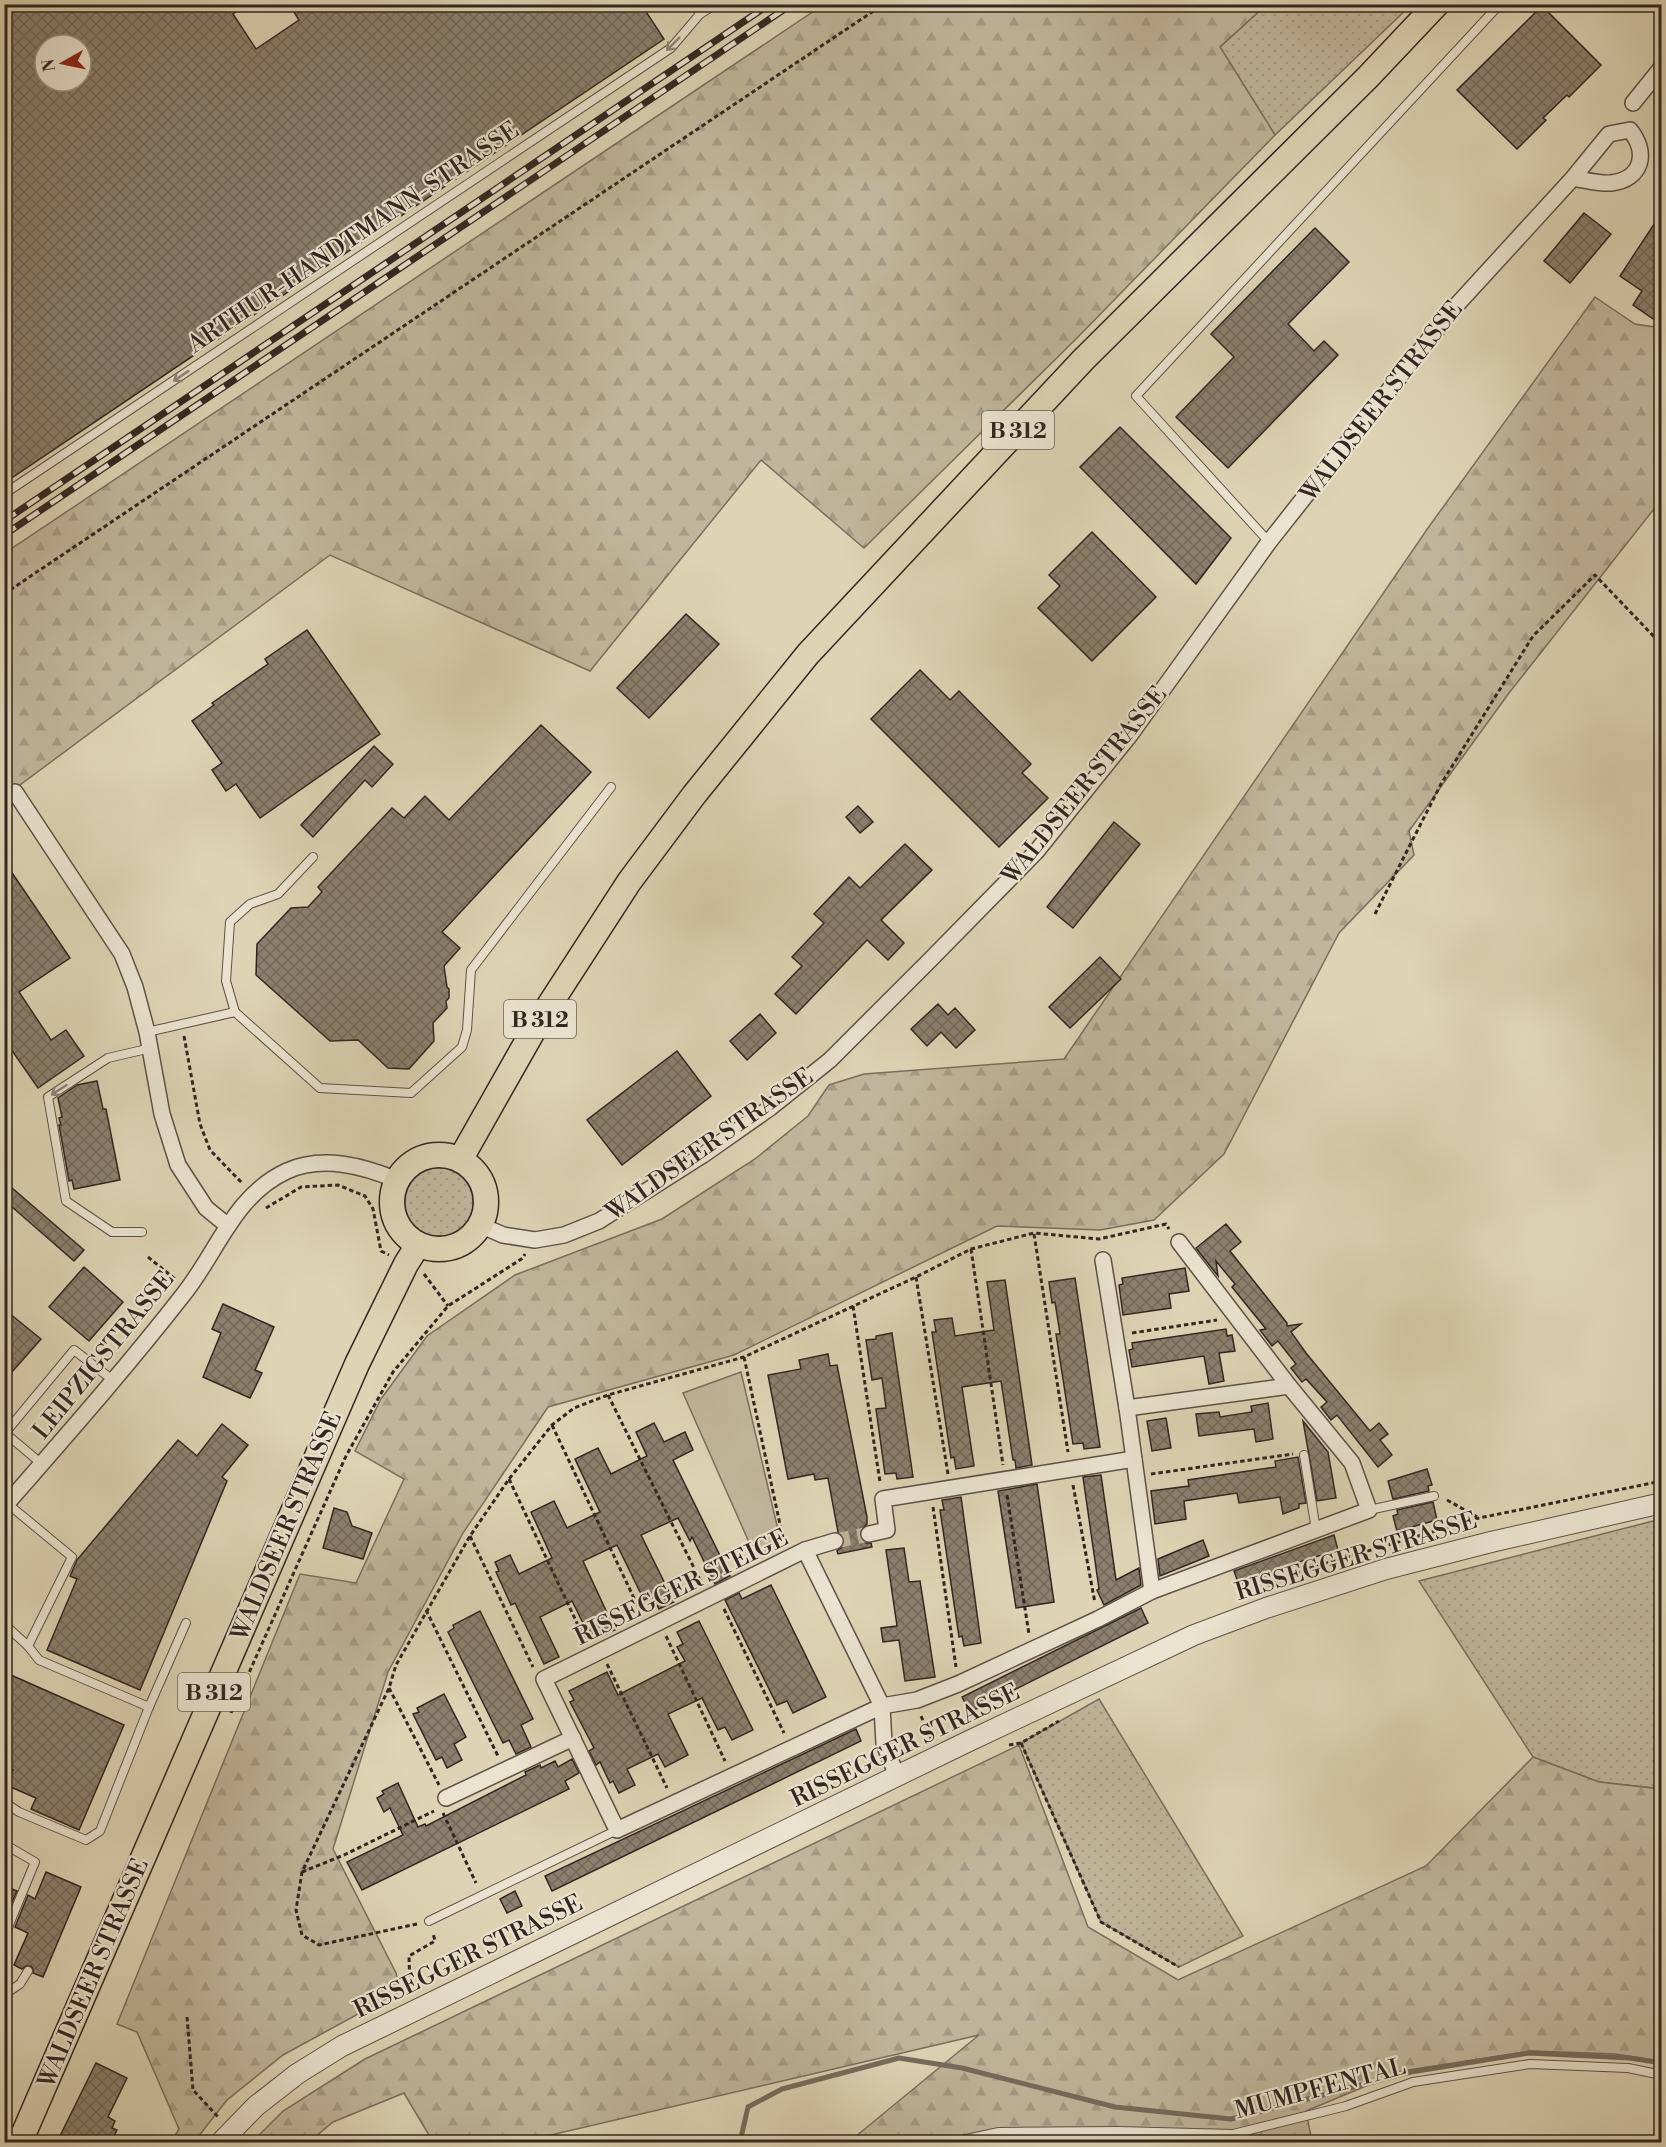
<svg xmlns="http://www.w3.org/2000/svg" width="1666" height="2147" font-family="'Libre Bodoni',serif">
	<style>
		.grass { fill: url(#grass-dots); stroke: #7a6e5e; stroke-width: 1.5 }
		.forest { fill: url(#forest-firs); stroke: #7a6e5e; stroke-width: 1.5 }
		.park { fill: #c1b69c; stroke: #7a6e5e; stroke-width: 1.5 }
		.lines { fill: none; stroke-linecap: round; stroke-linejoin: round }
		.stream { stroke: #766b5c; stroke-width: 5 }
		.building { fill: url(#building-cross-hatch); stroke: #322621; stroke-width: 1.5; fill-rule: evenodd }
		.minor-tunnel { stroke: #bcb197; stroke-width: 15; stroke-dasharray: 15 8; stroke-linecap: butt }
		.service-casing { stroke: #5d5246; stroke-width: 10 }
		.minor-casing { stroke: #5d5246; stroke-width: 18 }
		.tertiary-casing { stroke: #5d5246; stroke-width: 22 }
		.primary-casing { stroke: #322621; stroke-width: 27 }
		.path { stroke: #322621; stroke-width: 3; stroke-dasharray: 4.5 3; stroke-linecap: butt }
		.service { stroke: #eae3cf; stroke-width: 8 }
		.minor { stroke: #eae3cf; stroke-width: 15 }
		.tertiary { stroke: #eae3cf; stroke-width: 20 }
		.primary { stroke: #ded4b5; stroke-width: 24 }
		.rail-casing { stroke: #322621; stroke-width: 7 }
		.rail { stroke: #eae3cf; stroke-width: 4.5; stroke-dasharray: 14; stroke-linecap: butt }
		.oneway { stroke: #8e8478 }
		.labels { text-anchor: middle; stroke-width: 4.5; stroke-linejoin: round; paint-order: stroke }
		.shield { fill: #eae3cf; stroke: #695f55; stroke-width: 1.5 }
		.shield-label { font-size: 22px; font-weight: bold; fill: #322621 }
		.street-label { font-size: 24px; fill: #322621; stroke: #eae3cf }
	</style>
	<defs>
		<pattern id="grass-dots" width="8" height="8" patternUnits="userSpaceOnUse" patternTransform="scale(1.5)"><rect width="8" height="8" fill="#c1b69c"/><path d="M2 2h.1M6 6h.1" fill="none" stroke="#a69c86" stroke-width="1.8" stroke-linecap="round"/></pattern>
		<pattern id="forest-firs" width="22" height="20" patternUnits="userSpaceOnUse" patternTransform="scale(1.5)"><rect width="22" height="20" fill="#c1b69c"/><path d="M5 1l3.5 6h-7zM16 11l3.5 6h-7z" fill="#a69c86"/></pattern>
		<pattern id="building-cross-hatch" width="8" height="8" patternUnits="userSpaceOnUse" patternTransform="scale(1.5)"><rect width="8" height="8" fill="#8b806e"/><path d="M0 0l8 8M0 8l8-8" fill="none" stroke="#72695a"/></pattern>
	</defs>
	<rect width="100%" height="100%" fill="#ded4b5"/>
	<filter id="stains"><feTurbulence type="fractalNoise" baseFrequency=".00333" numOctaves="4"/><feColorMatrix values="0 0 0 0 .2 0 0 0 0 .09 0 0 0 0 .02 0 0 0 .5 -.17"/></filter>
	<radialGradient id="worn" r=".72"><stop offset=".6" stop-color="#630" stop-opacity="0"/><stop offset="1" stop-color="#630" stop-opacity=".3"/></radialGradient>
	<g class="grass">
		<path d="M1266,5H1411L1275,135L1220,47Z"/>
		<circle cx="439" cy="1202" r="34"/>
		<path d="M1661,1519V1789L1599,1782L1533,1757L1419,1581Z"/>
		<path d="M1099,1699L1243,1936L1179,1967L1101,1922L1021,1743Z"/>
	</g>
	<g class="forest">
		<path d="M823,5H1266L1220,47L1275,135L1078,337L864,548L761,460L590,671L330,555L5,796V553Z"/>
		<path d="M1595,297L1635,324L1661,328V500L1509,693L1409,831L1414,855L1339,933L1224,1154L1154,1220L1100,1230L997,1226L734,1355L548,1407L463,1533L388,1672L333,1849L396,1973L400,1991L283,2055L227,2100L194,2142H171L179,2129L137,2032L117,2024L300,1574L356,1583L404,1479L355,1451L381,1399L427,1336L515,1275L662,1219L755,1159L808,1116L829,1085L864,1074L1064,1059L1428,528Z"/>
		<path d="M1019,1745L1088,1927L1178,1980L1426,1866L1533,1757L1599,1782L1661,1789V2061L1615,2054L1531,2051L1402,2071L1306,2111L1312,2142H849L979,2035L521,2142H433L404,2093L333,2122L309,2142H252L283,2111L365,2059Z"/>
	</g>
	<path class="park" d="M741,1372L782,1547L756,1558L683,1393Z"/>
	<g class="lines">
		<path class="stream" d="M740,2142L748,2107L782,2089L899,2058L962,2068L1115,2107L1231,2119L1411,2072L1529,2053L1629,2058L1662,2063"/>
	</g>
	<g class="building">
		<path d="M4,4H247L233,14L256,49L299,20L289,4H641L664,39L4,483ZM45,45H81V81H45Z"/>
		<path d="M1542,6L1601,65L1569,97L1567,95L1543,118L1546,120L1517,149L1457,90Z"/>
		<path d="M1662,212V325L1633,305L1642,291L1620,276Z"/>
		<path d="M1584,213L1611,234L1570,283L1544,261Z"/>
		<path d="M1315,228L1349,262L1288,324L1314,351L1324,341L1338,355L1228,468L1176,417L1234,357L1211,334Z"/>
		<path d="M1120,427L1231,538L1196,584L1080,467Z"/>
		<path d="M1092,532L1156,597L1092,661L1038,608L1060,586L1049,575Z"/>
		<path d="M686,614L719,644L649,718L617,688Z"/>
		<path d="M307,630L380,734L260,818L236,784L226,791L212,770L222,763L192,721L214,705L212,703L268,664L265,659Z"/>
		<path d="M920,670L950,700L959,691L1031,764L1022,773L1048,798L999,847L871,719Z"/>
		<path d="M541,725L591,772L442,932L460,948L444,966L447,987L449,989V998L446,1001L447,1008L433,1023L434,1041L409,1069L388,1068L358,1040L330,1041L256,975L257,944L291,908L308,907L322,892L318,887L392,808L404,818L425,796L449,820Z"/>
		<path d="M374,746L393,764L372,787L365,780L313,837L301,825Z"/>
		<path d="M858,806L873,822L860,833L846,817Z"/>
		<path d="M1114,822L1140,844L1073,928L1047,907Z"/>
		<path d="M905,844L932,870L881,920L904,943L888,960L867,940L796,1014L775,994L802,966L792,957L824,923L814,914L849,877L860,888Z"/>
		<path d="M4,861L70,958L19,992L51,1040L66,1030L84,1056L38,1088L4,1039Z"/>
		<path d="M1100,957L1121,979L1070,1028L1049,1007Z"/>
		<path d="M938,1004L948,1015L955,1008L975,1030L956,1048L941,1032L927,1046L911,1029Z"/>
		<path d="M760,1014L776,1033L747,1060L730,1041Z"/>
		<path d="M677,1051L711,1096L622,1165L587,1120Z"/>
		<path d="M97,1081L103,1109H106L120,1180L74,1189L72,1180L69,1181L59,1125H61L59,1118L62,1117L58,1098L77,1085Z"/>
		<path d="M4,1181L84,1250L74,1261L4,1200Z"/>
		<path d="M1226,1224L1241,1242L1230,1251L1287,1323V1326L1301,1324L1291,1332L1306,1353L1370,1431L1379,1423L1388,1434L1380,1440L1392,1455L1378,1467L1337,1415L1331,1420L1321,1407L1327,1402L1306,1379L1302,1382L1291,1368L1296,1364L1278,1341L1272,1346L1260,1330L1266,1329L1232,1287L1235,1284L1216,1261L1218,1276L1196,1248Z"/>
		<path d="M84,1267L123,1302L89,1341L49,1307Z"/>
		<path d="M1185,1268L1189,1291L1169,1294L1171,1308L1123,1315L1119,1285L1123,1284L1122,1278Z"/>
		<path d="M1075,1278L1100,1447L1084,1449L1083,1443L1073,1444L1056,1334H1060L1055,1302L1052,1303L1049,1282Z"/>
		<path d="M1005,1280L1032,1465L1016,1468L1015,1460H1013L1001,1381L962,1387L974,1466L956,1469L954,1457L951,1458L932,1332H936L934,1320L952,1318L955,1336L994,1330L987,1282Z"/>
		<path d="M223,1304L274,1327L255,1370L262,1373L250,1398L203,1377L221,1333L212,1329Z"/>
		<path d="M4,1309L41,1339L4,1381Z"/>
		<path d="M1226,1329L1227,1336L1232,1335L1235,1351L1219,1353L1224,1381L1209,1384L1204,1356L1132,1367L1129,1350L1133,1349L1132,1343Z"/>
		<path d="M892,1333L913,1477L897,1479L896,1473L885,1474L876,1409L886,1408L882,1378L872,1380L866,1340L876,1339V1336Z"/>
		<path d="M828,1354L830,1366L837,1365L867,1517V1524L860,1531V1537L866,1543H871L872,1547L838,1554L837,1551L842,1547L844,1539L838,1532L828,1478L815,1480L814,1474L788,1479L768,1375L801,1369L799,1360Z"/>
		<path d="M1268,1403L1273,1439L1256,1442L1254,1429L1199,1436L1196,1414L1219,1412L1220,1417L1252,1412L1251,1406Z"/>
		<path d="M1166,1418L1171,1448L1152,1451L1147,1421Z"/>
		<path d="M1303,1421L1328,1452L1336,1498L1317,1501Z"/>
		<path d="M654,1423L664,1442L685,1432L693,1450L673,1460L730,1576L715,1584L692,1537L690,1541L678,1518L641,1535L674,1602L659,1609L652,1596L644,1600L617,1545L583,1561L615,1630L600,1637L598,1631L589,1635L572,1601L540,1617L559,1657L544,1664L515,1603L511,1605L496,1572L499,1571L495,1562L510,1555L519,1574L552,1558L531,1512L554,1501L567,1528L600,1512L575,1459L598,1448L611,1474L647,1456L636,1432Z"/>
		<path d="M222,1424L248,1445L222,1477L227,1481L140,1690L47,1650L77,1579L70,1576L77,1560L178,1440L197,1456Z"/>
		<path d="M1298,1457L1306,1503L1299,1504V1508L1283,1514L1280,1497L1239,1503L1237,1493L1184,1501L1186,1519L1155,1524L1151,1491L1189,1486L1188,1480L1276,1467L1275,1461Z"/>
		<path d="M1427,1469L1432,1485L1428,1486L1429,1491L1393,1499L1388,1481Z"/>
		<path d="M1101,1475L1116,1580L1139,1568L1141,1585L1104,1605L1097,1590L1099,1589L1083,1477Z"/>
		<path d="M1037,1484L1054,1602L1016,1608L998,1491Z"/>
		<path d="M961,1497L981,1643L964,1646L962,1636L959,1637L940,1510H944L942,1500Z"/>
		<path d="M1433,1502L1437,1520L1397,1531L1393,1516L1398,1514L1397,1510Z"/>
		<path d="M334,1508L347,1512L352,1526L372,1533L363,1559L323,1548Z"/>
		<path d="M1334,1535L1338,1550L1289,1565V1567L1239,1585L1234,1571Z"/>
		<path d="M1203,1540L1209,1556L1160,1576L1158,1559Z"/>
		<path d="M904,1548L909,1582L920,1581L935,1677L905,1681L899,1640L883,1642L881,1628L897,1626L886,1550Z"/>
		<path d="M771,1585L826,1697L793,1713L787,1701L777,1705L725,1600L739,1593L742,1599Z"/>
		<path d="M1141,1608L1148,1623L970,1712L962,1697Z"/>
		<path d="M480,1611L533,1719L521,1725L531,1747L516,1754L509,1740L503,1743L448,1632L454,1628L453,1625Z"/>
		<path d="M699,1621L753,1730L732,1740L725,1727L718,1730L702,1698L668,1714L688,1755L665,1767L658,1754L627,1769L635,1785L619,1793L613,1781L610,1783L600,1762L596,1765L589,1751L594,1748L570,1702L574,1700L569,1691L607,1672L618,1695L685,1661L677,1647L683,1644L677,1632Z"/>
		<path d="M4,1672L124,1725L79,1830L31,1809L36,1798L6,1785L13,1770L4,1766Z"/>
		<path d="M444,1694L466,1737L454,1744L462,1760L447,1768L442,1757L436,1760L413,1714L419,1712L417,1708Z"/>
		<path d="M856,1729L861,1741L552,1891L545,1876Z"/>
		<path d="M572,1759L579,1773L565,1781L569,1789L362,1890L347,1862L403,1835L390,1808L384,1812L377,1798L384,1794L382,1791L398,1783L418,1827L425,1824L426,1826L526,1775L525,1772L540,1765L541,1768L555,1761L558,1767Z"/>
		<path d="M46,1872L81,1887L43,1977L33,1973V1969L31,1966H26L22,1969L14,1965L28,1933L15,1927L28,1895L35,1899Z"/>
		<path d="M4,1886L17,1891L4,1920Z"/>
		<path d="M515,1891L522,1906L507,1913L500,1899Z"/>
		<path d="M96,2063L127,2078L108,2117L115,2121L112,2128L117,2130L111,2142H57Z"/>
	</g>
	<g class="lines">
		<path class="minor-tunnel" d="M835,1541L869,1534"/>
		<g class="service-casing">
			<g id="service">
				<path d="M694,4L700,14"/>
				<path d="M4,494L671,48L700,14L716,4"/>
				<path d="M1269,542L1136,396L1500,4"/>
				<path d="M235,1012L226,981L230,922L250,904L278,894L313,857"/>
				<path d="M147,1032L235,1012L320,1088L411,1093L462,1047L467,1030L471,970L611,787"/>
				<path d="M142,1232H112L66,1201L48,1097L108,1058L151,1048"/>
				<path d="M1304,1455L1316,1530"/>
				<path d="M42,1464L5,1433L74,1350L114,1381"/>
				<path d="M1369,1510L1434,1496"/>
				<path d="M4,1624L28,1646L72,1557L8,1504"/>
				<path d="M28,1646L39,1660L149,1707"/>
				<path d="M4,1802L19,1812L86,1840L100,1831L149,1707L186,1623"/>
				<path d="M4,1844L35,1862L4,1937"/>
				<path d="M429,1921L617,1830"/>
				<path d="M4,1988L11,1990L20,1984L28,1971"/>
				<path d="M952,2142L999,2132L1118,2131L1233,2134L1346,2106L1413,2082L1530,2064L1628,2068L1662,2075"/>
			</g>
		</g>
		<g class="minor-casing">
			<g id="minor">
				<path d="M1633,103L1662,67"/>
				<path d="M15,792L122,954L135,987L147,1032L162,1114L178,1165L206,1208L228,1226"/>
				<path d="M480,1225L503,1235L535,1240L564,1235L599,1221L703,1155L770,1108L830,1060L930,960L1036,852L1130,735L1269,542L1454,308L1573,178C1585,180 1599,184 1611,183C1643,179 1648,152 1630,130L1609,134L1573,178"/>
				<path d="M1179,1242L1289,1386"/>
				<path d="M1103,1260L1127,1408L1152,1591"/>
				<path d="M4,1507C65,1437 126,1368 183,1295C217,1253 234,1195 287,1171C323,1155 363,1166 397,1180"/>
				<path d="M869,1534L887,1530L883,1499L1134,1459"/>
				<path d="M835,1541L805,1550L544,1679L617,1830L882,1706L884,1744L897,1776"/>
				<path d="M805,1550L882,1706L917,1700L958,1684L1098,1619L1152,1591L1369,1510L1352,1463L1289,1386L1127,1408"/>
				<path d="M446,1798L573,1738"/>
			</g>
		</g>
		<g class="tertiary-casing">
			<path id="tertiary" d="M221,2142L256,2106L297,2074L342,2046L969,1741L1194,1635L1266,1608L1386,1569L1491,1542L1662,1503"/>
		</g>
		<g class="primary-casing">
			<g id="primary">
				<circle cx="439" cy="1202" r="47"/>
				<path d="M460,1160L537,1024L629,882L694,795L808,654L1083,360L1368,77L1437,4"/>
				<path d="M20,2142L357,1364L406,1264L418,1245"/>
			</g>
		</g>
		<g class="path">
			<path d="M4,594L884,4"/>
			<path d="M1375,914L1441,784L1533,636L1595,575L1662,645"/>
			<path d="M184,1036L200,1124L210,1150L243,1184"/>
			<path d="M266,1208L301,1187L338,1185L365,1196L373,1209L381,1251L389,1255"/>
			<path d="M1034,1234L1068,1452"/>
			<path d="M971,1249L1003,1465"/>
			<path d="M148,1257L175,1279"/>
			<path d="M424,1274L448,1306"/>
			<path d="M916,1277L948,1474"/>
			<path d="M853,1306L880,1482"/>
			<path d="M1132,1333L1217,1320"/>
			<path d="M744,1357L784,1543"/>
			<path d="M608,1395L702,1584"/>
			<path d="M552,1425L641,1613"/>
			<path d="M1151,1474L1293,1454"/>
			<path d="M509,1479L585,1640"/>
			<path d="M1073,1485L1095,1603"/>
			<path d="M1007,1495L1029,1634"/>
			<path d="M1447,1500L1479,1518"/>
			<path d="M933,1507L956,1667"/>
			<path d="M470,1536L533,1667"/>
			<path d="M1261,1588L1310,1568L1479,1518L1662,1481"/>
			<path d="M724,1609L784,1733"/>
			<path d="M426,1610L498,1756"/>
			<path d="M666,1636L725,1761"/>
			<path d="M607,1664L667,1788"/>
			<path d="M389,1688L439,1785"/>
			<path d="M231,1713L346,1456L393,1372L448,1306L523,1258L525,1254"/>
			<path d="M921,1716L932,1740"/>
			<path d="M1021,1743L1101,1922L1179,1967"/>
			<path d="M1009,1745L1021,1743L1059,1721"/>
			<path d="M443,1813L476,1883"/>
			<path d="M302,1872L344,1855L434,1811"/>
			<path d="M417,1924L319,1945L302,1935L296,1910L302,1872L389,1688L396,1665L470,1536L509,1479L552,1425L574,1408L608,1395L744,1357L916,1277L971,1249L1034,1233L1099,1239L1166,1224L1169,1229"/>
			<path d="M410,1992L409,1956L435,1941L433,1933"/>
			<path d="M187,2017L193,2090L219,2118"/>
		</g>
		<use href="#service" class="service"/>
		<use href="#minor" class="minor"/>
		<use href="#tertiary" class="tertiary"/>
		<use href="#primary" class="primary"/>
		<g class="rail-casing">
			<g id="rail">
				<path d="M4,521L770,4"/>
				<path d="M4,535L792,4"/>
			</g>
		</g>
		<use href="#rail" class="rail"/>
	</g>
	<defs><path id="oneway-shaft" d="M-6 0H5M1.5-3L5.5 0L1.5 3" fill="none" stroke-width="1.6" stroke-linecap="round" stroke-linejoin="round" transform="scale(1.5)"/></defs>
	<g class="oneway">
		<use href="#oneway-shaft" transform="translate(673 44) rotate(135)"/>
		<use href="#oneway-shaft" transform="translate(181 376) rotate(146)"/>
		<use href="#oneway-shaft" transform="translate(59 1090) rotate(147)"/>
	</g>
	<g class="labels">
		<g class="shield">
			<rect x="982" y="411" width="72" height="38" rx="4.5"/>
			<rect x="504" y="1000" width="72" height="38" rx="4.5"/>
			<rect x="178" y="1673" width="72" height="38" rx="4.5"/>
		</g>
		<g class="shield-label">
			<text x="1018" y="438">B 312</text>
			<text x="540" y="1027">B 312</text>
			<text x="214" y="1700">B 312</text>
		</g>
		<g class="street-label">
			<text transform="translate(353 237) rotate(-34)" y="8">ARTHUR-HANDTMANN-STRASSE</text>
			<text transform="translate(1381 401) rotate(-52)" y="8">WALDSEER STRASSE</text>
			<text transform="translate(1084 785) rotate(-51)" y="8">WALDSEER STRASSE</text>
			<text transform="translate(709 1144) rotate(-35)" y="8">WALDSEER STRASSE</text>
			<text transform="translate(103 1355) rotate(-51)" y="8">LEIPZIGSTRASSE</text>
			<text transform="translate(286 1526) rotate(-67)" y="8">WALDSEER STRASSE</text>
			<text transform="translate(1356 1556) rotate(-17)" y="8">RISSEGGER STRASSE</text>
			<text transform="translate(681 1587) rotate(-26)" y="8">RISSEGGER STEIGE</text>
			<text transform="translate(905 1745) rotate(-26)" y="8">RISSEGGER STRASSE</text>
			<text transform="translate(468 1956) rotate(-26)" y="8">RISSEGGER STRASSE</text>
			<text transform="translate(93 1973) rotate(-67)" y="8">WALDSEER STRASSE</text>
			<text transform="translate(1320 2088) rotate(-15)" y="8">MUMPFENTAL</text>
		</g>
	</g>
	<rect width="1666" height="2147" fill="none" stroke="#ded4b5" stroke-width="24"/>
	<rect x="6" y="6" width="1654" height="2135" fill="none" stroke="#322621" stroke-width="3"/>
	<rect x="12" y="12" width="1642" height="2123" fill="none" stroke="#322621" stroke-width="1.5"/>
	<g transform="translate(63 63) rotate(261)"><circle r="28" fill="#eae3cf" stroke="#a09789" stroke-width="1.5"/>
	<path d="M0-4.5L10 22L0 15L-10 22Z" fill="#8f2418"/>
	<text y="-9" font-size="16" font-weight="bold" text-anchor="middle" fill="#322621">N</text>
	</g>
	<rect width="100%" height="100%" filter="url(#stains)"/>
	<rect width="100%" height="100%" fill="url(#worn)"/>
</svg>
